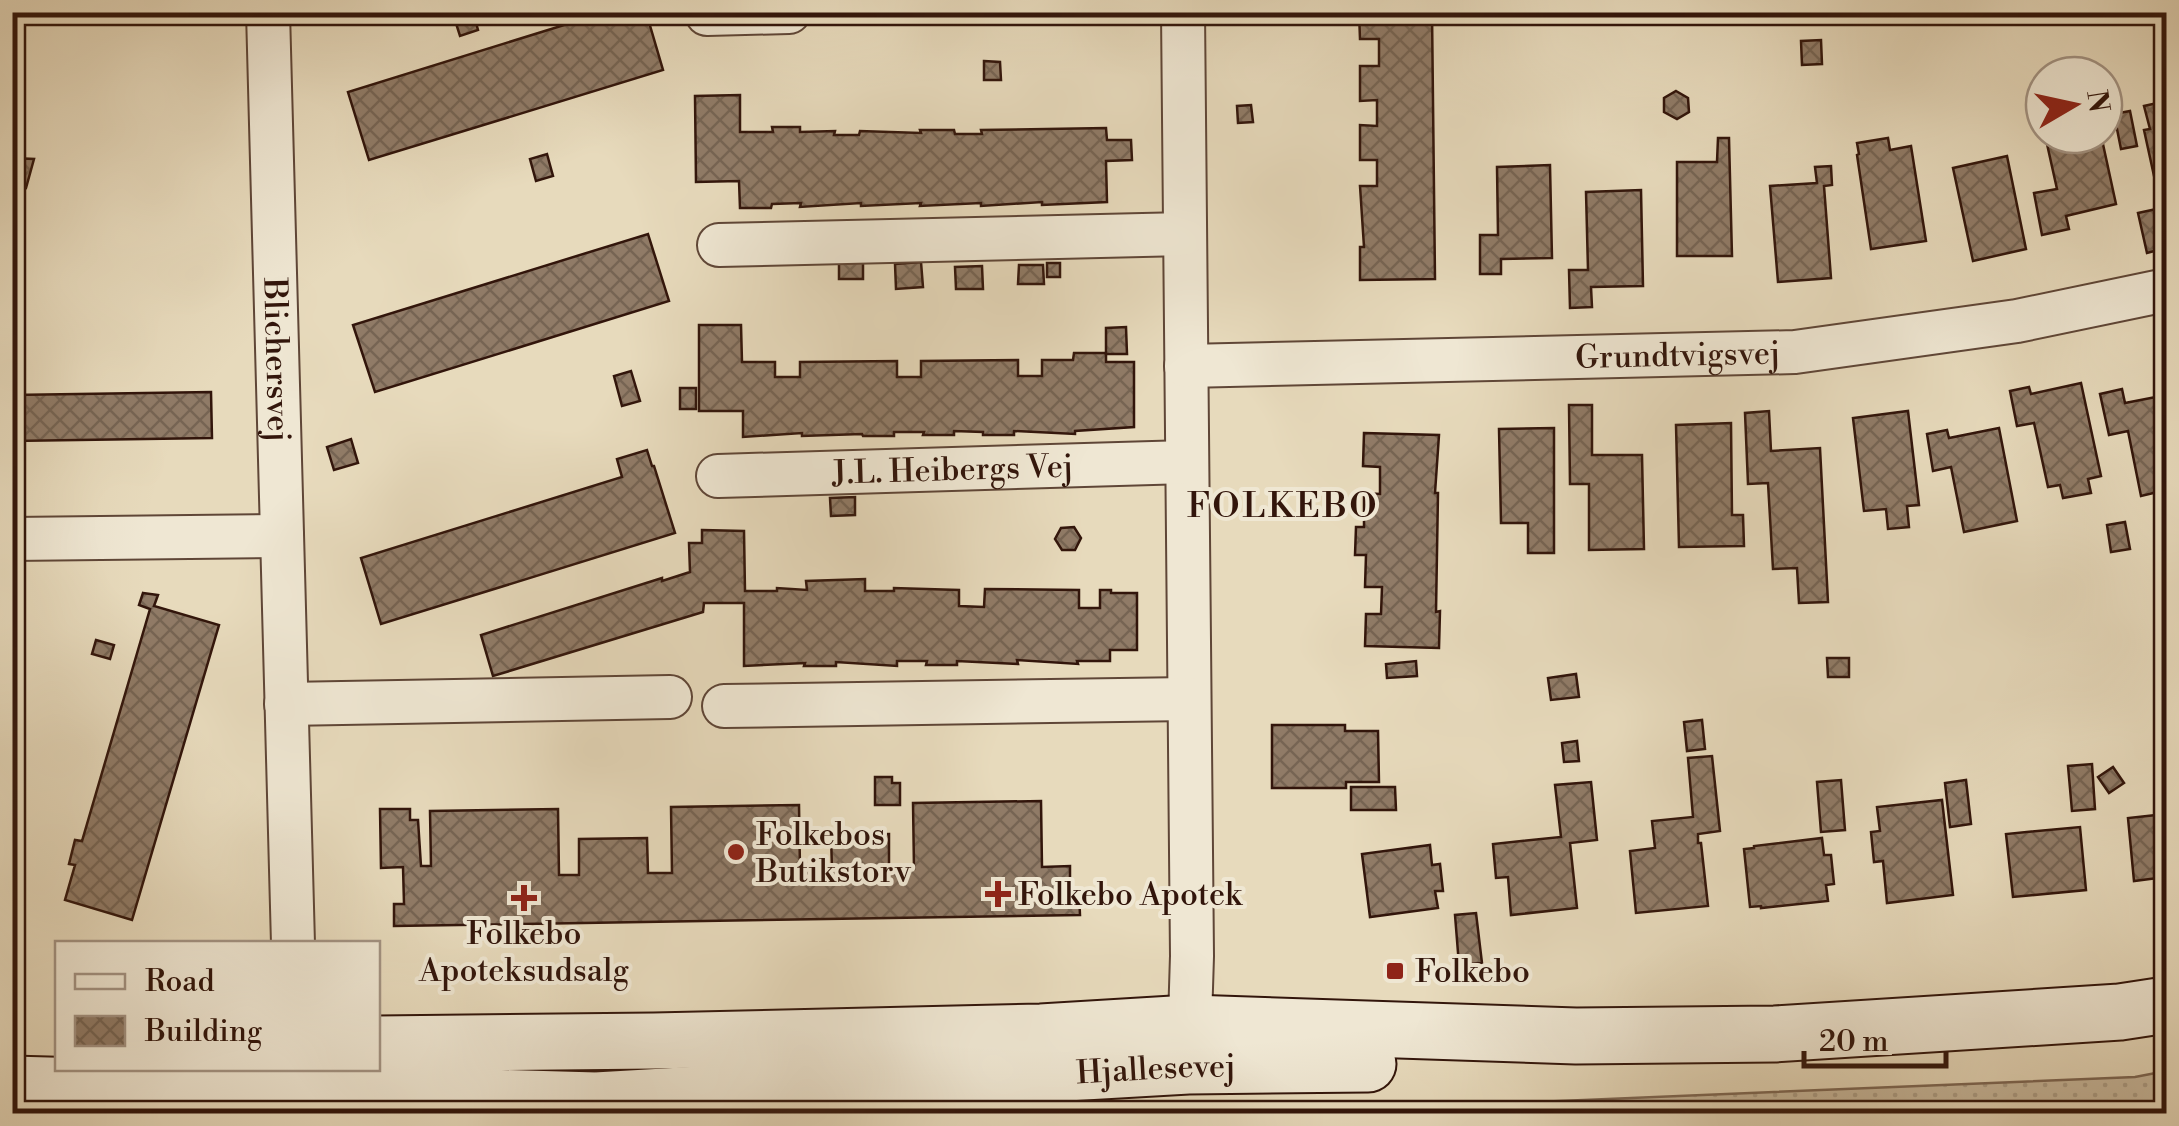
<svg xmlns="http://www.w3.org/2000/svg" width="2179" height="1126" font-family="'Libre Bodoni',serif">
	<style>
		.grass { fill: url(#grass-dots); stroke: #7d6754; stroke-width: 2.5 }
		.building { fill: url(#building-cross-hatch); stroke: #32150b; stroke-width: 2.5 }
		.lines { fill: none; stroke-linecap: round; stroke-linejoin: round }
		.street-casing { stroke: #5f4637; stroke-width: 46 }
		.secondary-casing { stroke: #32150b; stroke-width: 59 }
		.street { stroke: #efe7d3; stroke-width: 42 }
		.secondary { stroke: #efe7d3; stroke-width: 55 }
		.poi-dot { fill: #8f2418; stroke: #efe7d3; stroke-width: 4 }
		.labels { text-anchor: middle; stroke-width: 8; stroke-linejoin: round; paint-order: stroke }
		.street-label { font-size: 32px; fill: #32150b; stroke: #efe7d3 }
		.poi-label { font-size: 32px; fill: #32150b; stroke: #efe7d3; text-anchor: start }
		.neighbourhood-label { font-size: 35px; letter-spacing: 2.5px; fill: #32150b; stroke: #efe7d3 }
	</style>
	<defs>
		<pattern id="grass-dots" width="8" height="8" patternUnits="userSpaceOnUse" patternTransform="scale(2.5)"><rect width="8" height="8" fill="#c8b99e"/><path d="M2 2h.1M6 6h.1" fill="none" stroke="#ac9e87" stroke-width="1.8" stroke-linecap="round"/></pattern>
		<pattern id="building-cross-hatch" width="8" height="8" patternUnits="userSpaceOnUse" patternTransform="scale(2.5)"><rect width="8" height="8" fill="#907b67"/><path d="M0 0l8 8M0 8l8-8" fill="none" stroke="#766453"/></pattern>
	</defs>
	<rect width="100%" height="100%" fill="#e7dabc"/>
	<filter id="stains"><feTurbulence type="fractalNoise" baseFrequency=".002" numOctaves="4"/><feColorMatrix values="0 0 0 0 .2 0 0 0 0 .09 0 0 0 0 .02 0 0 0 .5 -.17"/></filter>
	<radialGradient id="worn" r=".72"><stop offset=".6" stop-color="#630" stop-opacity="0"/><stop offset="1" stop-color="#630" stop-opacity=".3"/></radialGradient>
	<path class="grass" d="M2166,1071V1114L1269,1113L2135,1077Z"/>
	<g class="building">
		<path d="M468,12H473L478,30L460,36L454,17Z"/>
		<path d="M606,12H646L663,70L369,160L348,92Z"/>
		<path d="M1359,12H1432L1435,279L1360,280V247H1364L1360,186H1377V160H1360V125L1377,126V100L1360,101V66H1379V39H1360Z"/>
		<path d="M1821,40L1822,64L1802,65L1801,41Z"/>
		<path d="M984,61L1000,62L1001,80H984Z"/>
		<path d="M1676,91L1688,98L1689,112L1677,119L1664,112V98Z"/>
		<path d="M740,95V132H773L772,127H800V132L835,131L834,135H859L860,131L921,133L920,130H954L955,134H982L981,130L1106,128L1107,140H1131L1132,160L1106,161L1107,202L1042,205V202L981,206V203L920,206L921,203L861,206V203L800,207L801,203L772,204L771,208H740L739,181L696,182L695,96Z"/>
		<path d="M2166,101V248L2147,253L2138,213L2161,208L2144,130L2150,129L2144,106Z"/>
		<path d="M1251,105L1253,122L1238,123L1237,106Z"/>
		<path d="M2130,111L2137,146L2121,149L2114,114Z"/>
		<path d="M2045,135H2101L2116,204L2066,216L2069,229L2042,235L2034,193L2057,189Z"/>
		<path d="M1718,138H1729L1732,256H1677V162H1717Z"/>
		<path d="M1888,138L1890,150L1911,146L1926,241L1871,249L1857,155L1859,154L1857,143Z"/>
		<path d="M547,154L553,176L536,181L530,159Z"/>
		<path d="M2007,156L2026,249L1973,261L1953,168Z"/>
		<path d="M12,158L34,159L26,188L12,184Z"/>
		<path d="M1550,165L1552,258L1501,259V274H1480V235H1498L1497,167Z"/>
		<path d="M1831,166L1832,185L1824,186L1831,278L1778,282L1770,186L1817,183L1815,167Z"/>
		<path d="M1641,190L1643,286L1591,287L1592,307L1570,308L1569,270H1588L1586,192Z"/>
		<path d="M648,234L669,301L375,392L353,325Z"/>
		<rect x="839" y="262" width="24" height="17"/>
		<path d="M921,262L923,287L896,289L895,264Z"/>
		<rect x="1047" y="263" width="13" height="14"/>
		<path d="M1019,265H1043L1044,284H1018Z"/>
		<path d="M982,266L983,289H956L955,267Z"/>
		<path d="M699,325H741L742,362H775V377H800V362L897,361V377H921V361L1018,360V376H1042V360H1073L1074,353H1106V362H1134V427L1075,431V434L1014,431V435H983V432L954,431V435H923L924,432H894V436H863L862,434L802,436V433L743,437V411H699Z"/>
		<path d="M1126,327L1127,354H1106V328Z"/>
		<path d="M631,371L640,401L622,406L614,376Z"/>
		<path d="M2081,383L2101,476L2088,479L2091,493L2063,498L2060,485L2048,487L2034,423L2017,426L2010,391L2029,387L2031,394Z"/>
		<rect x="680" y="388" width="16" height="21"/>
		<path d="M2122,389L2125,403L2166,395V490L2141,496L2128,431L2109,435L2100,394Z"/>
		<path d="M211,392L212,438L12,441V395Z"/>
		<path d="M1569,405H1592V455H1642L1644,549L1589,550V484H1570Z"/>
		<path d="M1769,411L1771,451L1820,448L1828,602L1799,603L1797,568L1773,569L1768,483L1748,484L1745,413Z"/>
		<path d="M1908,411L1919,505L1907,506L1909,527L1888,529L1886,509L1864,511L1853,418Z"/>
		<path d="M1731,423L1732,515H1743L1744,546L1679,547L1676,425Z"/>
		<path d="M1554,428V553H1528V523H1501L1499,429Z"/>
		<path d="M1999,428L2017,521L1964,532L1951,467L1933,471L1927,434L1947,430L1949,438Z"/>
		<path d="M1364,433L1439,435L1435,493H1438L1436,612L1440,611L1439,648L1365,646L1366,614H1381L1382,587H1365L1366,555H1355L1356,527H1364V493L1380,494V467L1363,466Z"/>
		<path d="M351,439L358,463L334,470L327,447Z"/>
		<path d="M647,450L652,466H654L675,533L381,624L361,558L622,477L617,459Z"/>
		<path d="M855,497V515L831,516L830,498Z"/>
		<path d="M2125,522L2130,549L2111,552L2107,525Z"/>
		<path d="M1074,527L1081,538L1075,550H1062L1055,539L1061,528Z"/>
		<path d="M702,530L744,531L745,591H777V588L807,590L806,581L865,579V591H894V588L959,590V606L984,607L985,589L1079,590V608H1100V590H1111V593H1137V650H1110V661H1077L1078,664L1017,660L1018,664L957,661V665H926L927,661H897V666L836,662V666H804L805,663L744,666V603H704L703,612L493,676L481,635L662,578V581L690,572L689,543H702Z"/>
		<path d="M143,593L158,595L154,606L219,625L132,920L65,900L75,865L69,864L75,840L82,841L150,609L139,605Z"/>
		<path d="M96,640L114,645L110,659L92,654Z"/>
		<path d="M1827,658H1849V677H1828Z"/>
		<path d="M1416,661L1417,676L1387,678L1386,664Z"/>
		<path d="M1576,674L1579,697L1551,700L1548,678Z"/>
		<path d="M1702,720L1705,749L1687,751L1684,722Z"/>
		<path d="M1272,725H1345V731H1378L1379,782H1346V788H1272Z"/>
		<path d="M1577,741L1579,761L1564,762L1562,743Z"/>
		<path d="M1712,756L1720,831L1698,834V843H1701L1708,906L1636,913L1630,851L1655,848L1652,821L1693,817L1688,758Z"/>
		<path d="M2092,764L2095,809L2072,811L2068,766Z"/>
		<path d="M2113,767L2124,783L2109,793L2098,777Z"/>
		<path d="M875,777H892V783H900V805H875Z"/>
		<path d="M1841,780L1845,830L1821,832L1817,782Z"/>
		<path d="M1966,780L1971,824L1950,827L1945,783Z"/>
		<path d="M1591,782L1597,840L1570,843L1577,908L1511,915L1508,877L1496,878L1493,844L1561,837L1555,785Z"/>
		<path d="M1351,787H1395L1396,810H1351Z"/>
		<path d="M1942,800L1953,895L1887,903L1883,861L1874,862L1871,832L1880,831L1877,807Z"/>
		<path d="M1041,801L1042,867L1070,866V892H1079L1080,915L394,926V904H404L403,867L381,868L380,809H410V820H418L421,866H431L430,811L558,809L559,875H579V839L647,838L648,873H672L671,807L799,805L800,870H832L831,835L889,834V869H914L913,803Z"/>
		<path d="M2166,814V877L2134,881L2128,818Z"/>
		<path d="M2080,827L2086,890L2013,897L2006,834Z"/>
		<path d="M1822,838L1824,855H1831L1834,884L1826,885L1828,901L1761,908V906L1750,907L1744,849L1754,848V846Z"/>
		<path d="M1430,845L1432,865L1440,864L1443,891H1435L1438,908L1370,917L1362,854Z"/>
		<path d="M1476,913L1482,963L1459,965L1455,915Z"/>
	</g>
	<g class="lines">
		<g class="street-casing">
			<g id="street">
				<path id="s1" d="M268,12L293,944"/>
				<path d="M1183,12L1192,956L1189,1052"/>
				<path d="M707,14L789,12"/>
				<path d="M719,245L1185,234"/>
				<path id="s2" d="M1186,366L1795,352L2017,321L2166,290"/>
				<path id="s3" d="M718,476L1187,462"/>
				<path d="M12,539L282,536"/>
				<path d="M286,704L670,697"/>
				<path d="M724,706L1189,699"/>
			</g>
		</g>
		<g class="secondary-casing">
			<g id="secondary">
				<path d="M378,1044L654,1041L1041,1032L1190,1023L1576,1036L1775,1034L2120,1012L2166,1005"/>
				<path id="s4" d="M12,1084L596,1100L1188,1066L1368,1064"/>
			</g>
		</g>
		<use href="#street" class="street"/>
		<use href="#secondary" class="secondary"/>
	</g>
	<g class="poi-dot">
		<circle cx="736" cy="852" r="10"/>
		<path d="M993 879h10v10h10v10h-10v10h-10v-10h-10v-10h10z"/>
		<path d="M519 883h10v10h10v10h-10v10h-10v-10h-10v-10h10z"/>
		<rect x="1385" y="961" width="20" height="20" rx="5"/>
	</g>
	<g class="labels">
		<g class="street-label">
			<text dy="11" stroke="none"><textPath href="#s2" startOffset="492">Grundtvigsvej</textPath></text>
			<text dy="11" stroke="none"><textPath href="#s1" startOffset="348">Blichersvej</textPath></text>
			<text dy="11" stroke="none"><textPath href="#s3" startOffset="235">J.L. Heibergs Vej</textPath></text>
			<text dy="11" stroke="none"><textPath href="#s4" startOffset="1145">Hjallesevej</textPath></text>
		</g>
		<g class="poi-label">
			<text x="756" y="845">Folkebos<tspan x="756" dy="37">Butikstorv</tspan></text>
			<text x="1018" y="905">Folkebo Apotek</text>
			<text x="524" y="944" text-anchor="middle">Folkebo<tspan x="524" dy="37">Apoteksudsalg</tspan></text>
			<text x="1415" y="982">Folkebo</text>
		</g>
		<g class="neighbourhood-label">
			<text x="1283" y="517">FOLKEBO</text>
		</g>
	</g>
	<rect width="2179" height="1126" fill="none" stroke="#e7dabc" stroke-width="50"/>
	<rect x="15" y="15" width="2149" height="1096" fill="none" stroke="#32150b" stroke-width="5"/>
	<rect x="25" y="25" width="2129" height="1076" fill="none" stroke="#32150b" stroke-width="2.5"/>
	<rect x="55" y="941" width="325" height="130" fill="#efe7d3" stroke="#a39383" stroke-width="2.5"/>
	<rect x="75" y="974" width="50" height="15" fill="#efe7d3" stroke="#a39383" stroke-width="2.5"/>
	<text x="145" y="991" font-size="30" fill="#32150b">Road</text>
	<rect x="75" y="1016" width="50" height="30" fill="url(#building-cross-hatch)" stroke="#a39383" stroke-width="2.5"/>
	<text x="145" y="1041" font-size="30" fill="#32150b">Building</text>
	<g transform="translate(2074 105) rotate(81)"><circle r="48" fill="#efe7d3" stroke="#a39383" stroke-width="2.5"/>
	<path d="M0-8L18 38L0 25L-18 38Z" fill="#8f2418"/>
	<text y="-15" font-size="28" font-weight="bold" text-anchor="middle" fill="#32150b">N</text>
	</g>
	<path d="M1804 1051v15h142v-15" fill="none" stroke="#32150b" stroke-width="5"/>
	<text x="1819" y="1051" font-size="30" fill="#32150b" stroke="#efe7d3" stroke-width="8" paint-order="stroke">20 m</text>
	<rect width="100%" height="100%" filter="url(#stains)"/>
	<rect width="100%" height="100%" fill="url(#worn)"/>
</svg>
